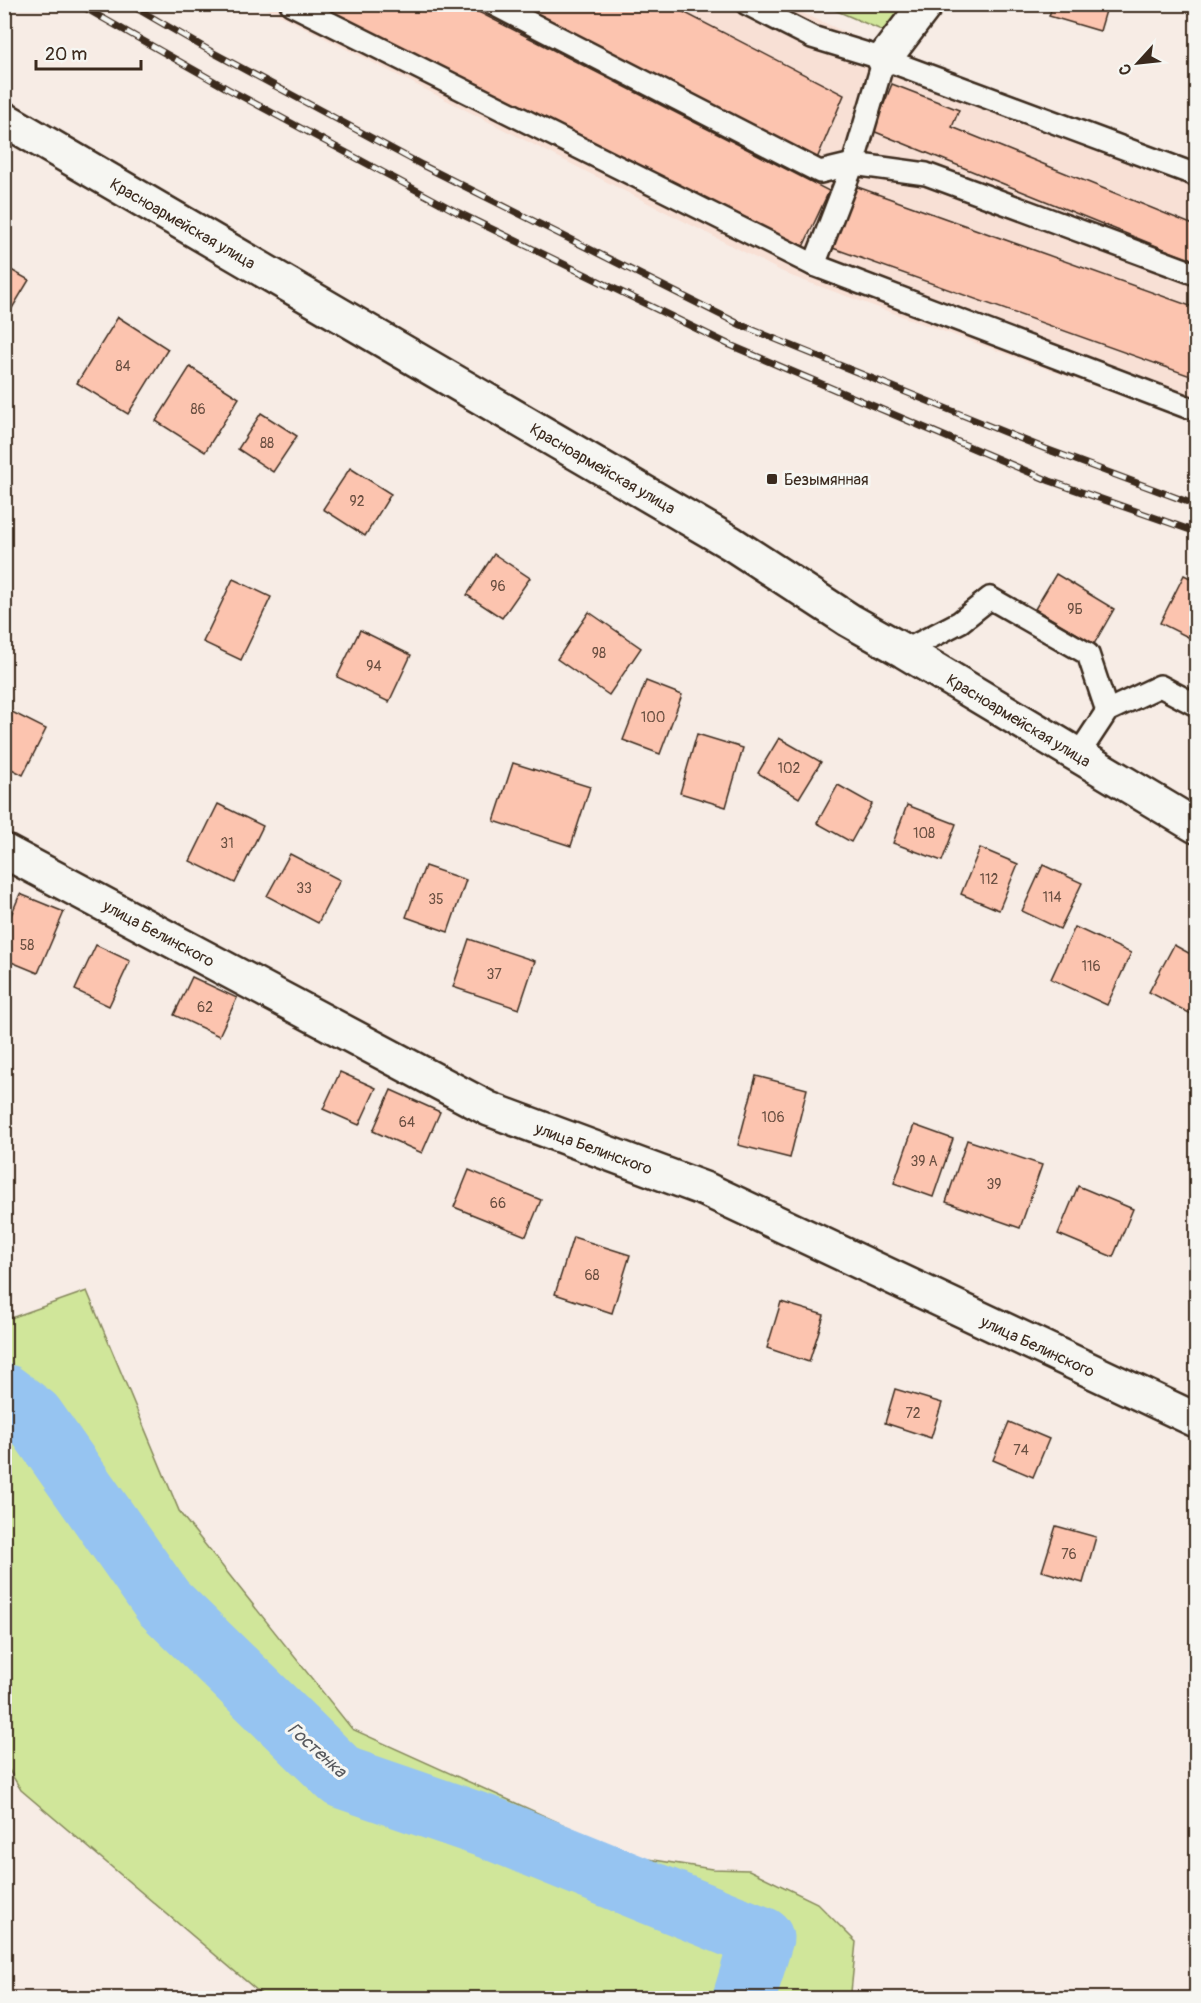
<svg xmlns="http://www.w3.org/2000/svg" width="1201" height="2003" font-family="Pangolin,sans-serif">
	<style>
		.built { fill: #f8e0d5 }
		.green { fill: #d0e69a; stroke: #86885c; stroke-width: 1.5 }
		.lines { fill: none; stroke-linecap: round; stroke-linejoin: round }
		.river { stroke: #96c4f1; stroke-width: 63 }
		.building { fill: #fcc4af; stroke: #3b2a1e; stroke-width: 1.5 }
		.service-casing { stroke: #3b2a1e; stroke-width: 26 }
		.minor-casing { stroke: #3b2a1e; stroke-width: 38 }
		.primary-casing { stroke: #3b2a1e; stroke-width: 38 }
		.service { stroke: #f6f6f2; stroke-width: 21 }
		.minor { stroke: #f6f6f2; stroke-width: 33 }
		.primary { stroke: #f6f6f2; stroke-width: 33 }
		.rail-casing { stroke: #3b2a1e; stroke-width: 7 }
		.rail { stroke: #f6f6f2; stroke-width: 4.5; stroke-dasharray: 14; stroke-linecap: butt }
		.poi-dot { fill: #3b2a1e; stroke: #f6f6f2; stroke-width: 2 }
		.labels { text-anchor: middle; stroke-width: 6; stroke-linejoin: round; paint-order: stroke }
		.number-label { font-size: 14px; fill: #6b5042 }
		.street-label { font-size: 16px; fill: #3b2a1e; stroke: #f6f6f2 }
		.poi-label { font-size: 16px; fill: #3b2a1e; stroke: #f6f6f2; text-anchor: start }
		.water-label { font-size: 18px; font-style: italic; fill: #56585d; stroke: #f6f6f2 }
	</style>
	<rect width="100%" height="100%" fill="#f7ece5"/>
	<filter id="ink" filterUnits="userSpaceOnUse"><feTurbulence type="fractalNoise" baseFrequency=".0167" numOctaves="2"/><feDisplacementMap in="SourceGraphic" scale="12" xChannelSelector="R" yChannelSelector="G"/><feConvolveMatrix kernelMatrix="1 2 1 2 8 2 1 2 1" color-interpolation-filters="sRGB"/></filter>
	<g filter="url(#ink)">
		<path class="built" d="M260,5H784L1196,187V423L791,276Z"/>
		<g class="green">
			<path d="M823,5H904L886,32Z"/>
			<path d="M87,1291L180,1513L352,1729L635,1857L712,1869L749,1870L817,1903L856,1942L851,1992L847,1998H266L21,1790L4,1762L5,1320Z"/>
		</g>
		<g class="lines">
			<path class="river" d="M4,1395L33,1417L163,1602L342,1777L493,1829L762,1938L744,1998"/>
		</g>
		<g class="building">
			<path d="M335,4H463L829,191L802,249L330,15Z"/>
			<path d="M511,4H668L844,95L816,161Z"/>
			<path d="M1053,4H1108L1100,31L1049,16Z"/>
			<path d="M892,84L959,110L952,127L1196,226V262L873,131Z"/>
			<path d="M852,185L1196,308V378L830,247Z"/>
			<path d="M4,266L29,280L5,320H4Z"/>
			<path d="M118,317L168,349L128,414L77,383Z"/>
			<path d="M190,367L239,398L205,452L156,421Z"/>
			<path d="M261,413L297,436L273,472L238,449Z"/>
			<path d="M350,468L391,494L365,536L323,509Z"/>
			<path d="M494,554L530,578L502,618L467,595Z"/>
			<path d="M1056,574L1114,609L1094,644L1035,609Z"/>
			<path d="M1184,575L1196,581V641L1160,623Z"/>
			<path d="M233,579L271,597L241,660L203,642Z"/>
			<path d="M589,612L641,648L609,695L557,659Z"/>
			<path d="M360,630L411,655L389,702L337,677Z"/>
			<path d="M646,681L682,695L660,754L623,740Z"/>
			<path d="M4,708L46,729L23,775L4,765Z"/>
			<path d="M697,734L743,748L726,807L680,793Z"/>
			<path d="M779,738L821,762L799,798L758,773Z"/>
			<path d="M513,763L590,787L571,846L494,821Z"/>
			<path d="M838,785L872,804L851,842L817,823Z"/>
			<path d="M218,804L263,826L235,883L190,861Z"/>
			<path d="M907,805L956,824L942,861L893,843Z"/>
			<path d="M980,848L1018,864L999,910L961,894Z"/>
			<path d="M290,854L340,880L318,923L267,896Z"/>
			<path d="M1043,865L1082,883L1060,929L1022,911Z"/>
			<path d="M425,866L466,880L448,932L406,917Z"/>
			<path d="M20,894L64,912L38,973L4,959V932Z"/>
			<path d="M1075,927L1131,953L1107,1005L1051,979Z"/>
			<path d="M469,939L535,961L519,1009L453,987Z"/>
			<path d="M96,945L130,961L109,1006L75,990Z"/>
			<path d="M1174,945L1196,957V1008L1193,1015L1149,992Z"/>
			<path d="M192,977L237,998L219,1036L174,1015Z"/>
			<path d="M340,1072L376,1088L359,1125L323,1109Z"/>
			<path d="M756,1076L807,1089L790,1158L738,1145Z"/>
			<path d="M391,1090L440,1112L422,1153L373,1131Z"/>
			<path d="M914,1125L953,1139L933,1197L894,1183Z"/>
			<path d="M967,1140L1042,1165L1020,1228L946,1202Z"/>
			<path d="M469,1170L541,1200L526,1236L454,1207Z"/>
			<path d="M1078,1186L1133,1209L1113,1257L1058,1234Z"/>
			<path d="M573,1237L630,1255L612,1313L555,1294Z"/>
			<path d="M781,1302L824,1315L809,1362L767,1348Z"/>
			<path d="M895,1389L942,1403L931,1438L885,1423Z"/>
			<path d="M1009,1422L1049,1439L1033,1477L993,1460Z"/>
			<path d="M1056,1526L1096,1537L1083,1583L1042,1571Z"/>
		</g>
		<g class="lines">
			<g class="service-casing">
				<g id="service">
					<path d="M291,4L814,265"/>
					<path d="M493,4L820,172L853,164L926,174L1196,274"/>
					<path d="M747,4L812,37L884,59L1196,175"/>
					<path d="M884,59L853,164L814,265L1187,407"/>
					<path d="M904,651L960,622L990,598L1088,654L1107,711"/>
					<path d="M1078,755L1107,711L1160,686L1196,705"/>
				</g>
			</g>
			<g class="minor-casing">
				<g id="minor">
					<path d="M884,59L926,4"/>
					<path d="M4,851L489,1109L707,1190L1196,1420"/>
				</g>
			</g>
			<g class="primary-casing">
				<path id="primary" d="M4,119L731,543L849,620L904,651L1196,826"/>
			</g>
			<use href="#service" class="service"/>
			<use href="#minor" class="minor"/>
			<use href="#primary" class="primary"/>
			<g class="rail-casing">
				<g id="rail">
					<path d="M78,4L228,89L457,212L730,345L1050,481L1196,532"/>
					<path d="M129,4L212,52L422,165L741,325L1046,449L1196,505"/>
				</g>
			</g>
			<use href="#rail" class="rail"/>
		</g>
	</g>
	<rect class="poi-dot" x="766" y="473" width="12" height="12" rx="3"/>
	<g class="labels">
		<g class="number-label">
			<text x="123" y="371">84</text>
			<text x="198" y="414">86</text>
			<text x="267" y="448">88</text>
			<text x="357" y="506">92</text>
			<text x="498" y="591">96</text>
			<text x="1075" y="614">9Б</text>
			<text x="599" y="658">98</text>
			<text x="374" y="671">94</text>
			<text x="653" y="722">100</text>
			<text x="789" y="773">102</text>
			<text x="924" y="838">108</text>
			<text x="227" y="848">31</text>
			<text x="989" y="884">112</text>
			<text x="304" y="893">33</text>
			<text x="1052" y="902">114</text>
			<text x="436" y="904">35</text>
			<text x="27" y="950">58</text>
			<text x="1091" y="971">116</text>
			<text x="494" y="979">37</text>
			<text x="205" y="1012">62</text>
			<text x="773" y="1122">106</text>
			<text x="407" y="1127">64</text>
			<text x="924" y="1166">39 А</text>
			<text x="994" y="1189">39</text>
			<text x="498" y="1208">66</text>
			<text x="592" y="1280">68</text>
			<text x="913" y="1418">72</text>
			<text x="1021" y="1455">74</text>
			<text x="1069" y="1559">76</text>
		</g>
		<g class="street-label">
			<text transform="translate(183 223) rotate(30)" y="6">Красноармейская улица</text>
			<text transform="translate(603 468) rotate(30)" y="6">Красноармейская улица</text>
			<text transform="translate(1019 720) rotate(31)" y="6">Красноармейская улица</text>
			<text transform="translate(159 933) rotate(28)" y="6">улица Белинского</text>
			<text transform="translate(594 1148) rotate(20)" y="6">улица Белинского</text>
			<text transform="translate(1038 1346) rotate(25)" y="6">улица Белинского</text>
		</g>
		<g class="poi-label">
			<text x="784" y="485">Безымянная</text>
		</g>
		<g class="water-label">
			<text transform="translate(317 1750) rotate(42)" y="6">Гостенка</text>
		</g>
	</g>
	<rect width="1201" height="2003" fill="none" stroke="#f6f6f2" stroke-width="24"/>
	<rect x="12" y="12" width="1177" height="1979" fill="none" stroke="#3b2a1e" stroke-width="2" filter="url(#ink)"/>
	<g transform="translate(1138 63) rotate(243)" stroke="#f6f6f2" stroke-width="4.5" paint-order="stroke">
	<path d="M0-4.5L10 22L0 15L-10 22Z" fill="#3b2a1e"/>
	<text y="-9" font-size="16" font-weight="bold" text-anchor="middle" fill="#3b2a1e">С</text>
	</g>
	<path d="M36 60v9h105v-9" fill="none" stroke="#3b2a1e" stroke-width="3"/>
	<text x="45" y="60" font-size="18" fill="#3b2a1e" stroke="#f6f6f2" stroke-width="4.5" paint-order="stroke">20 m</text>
</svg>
